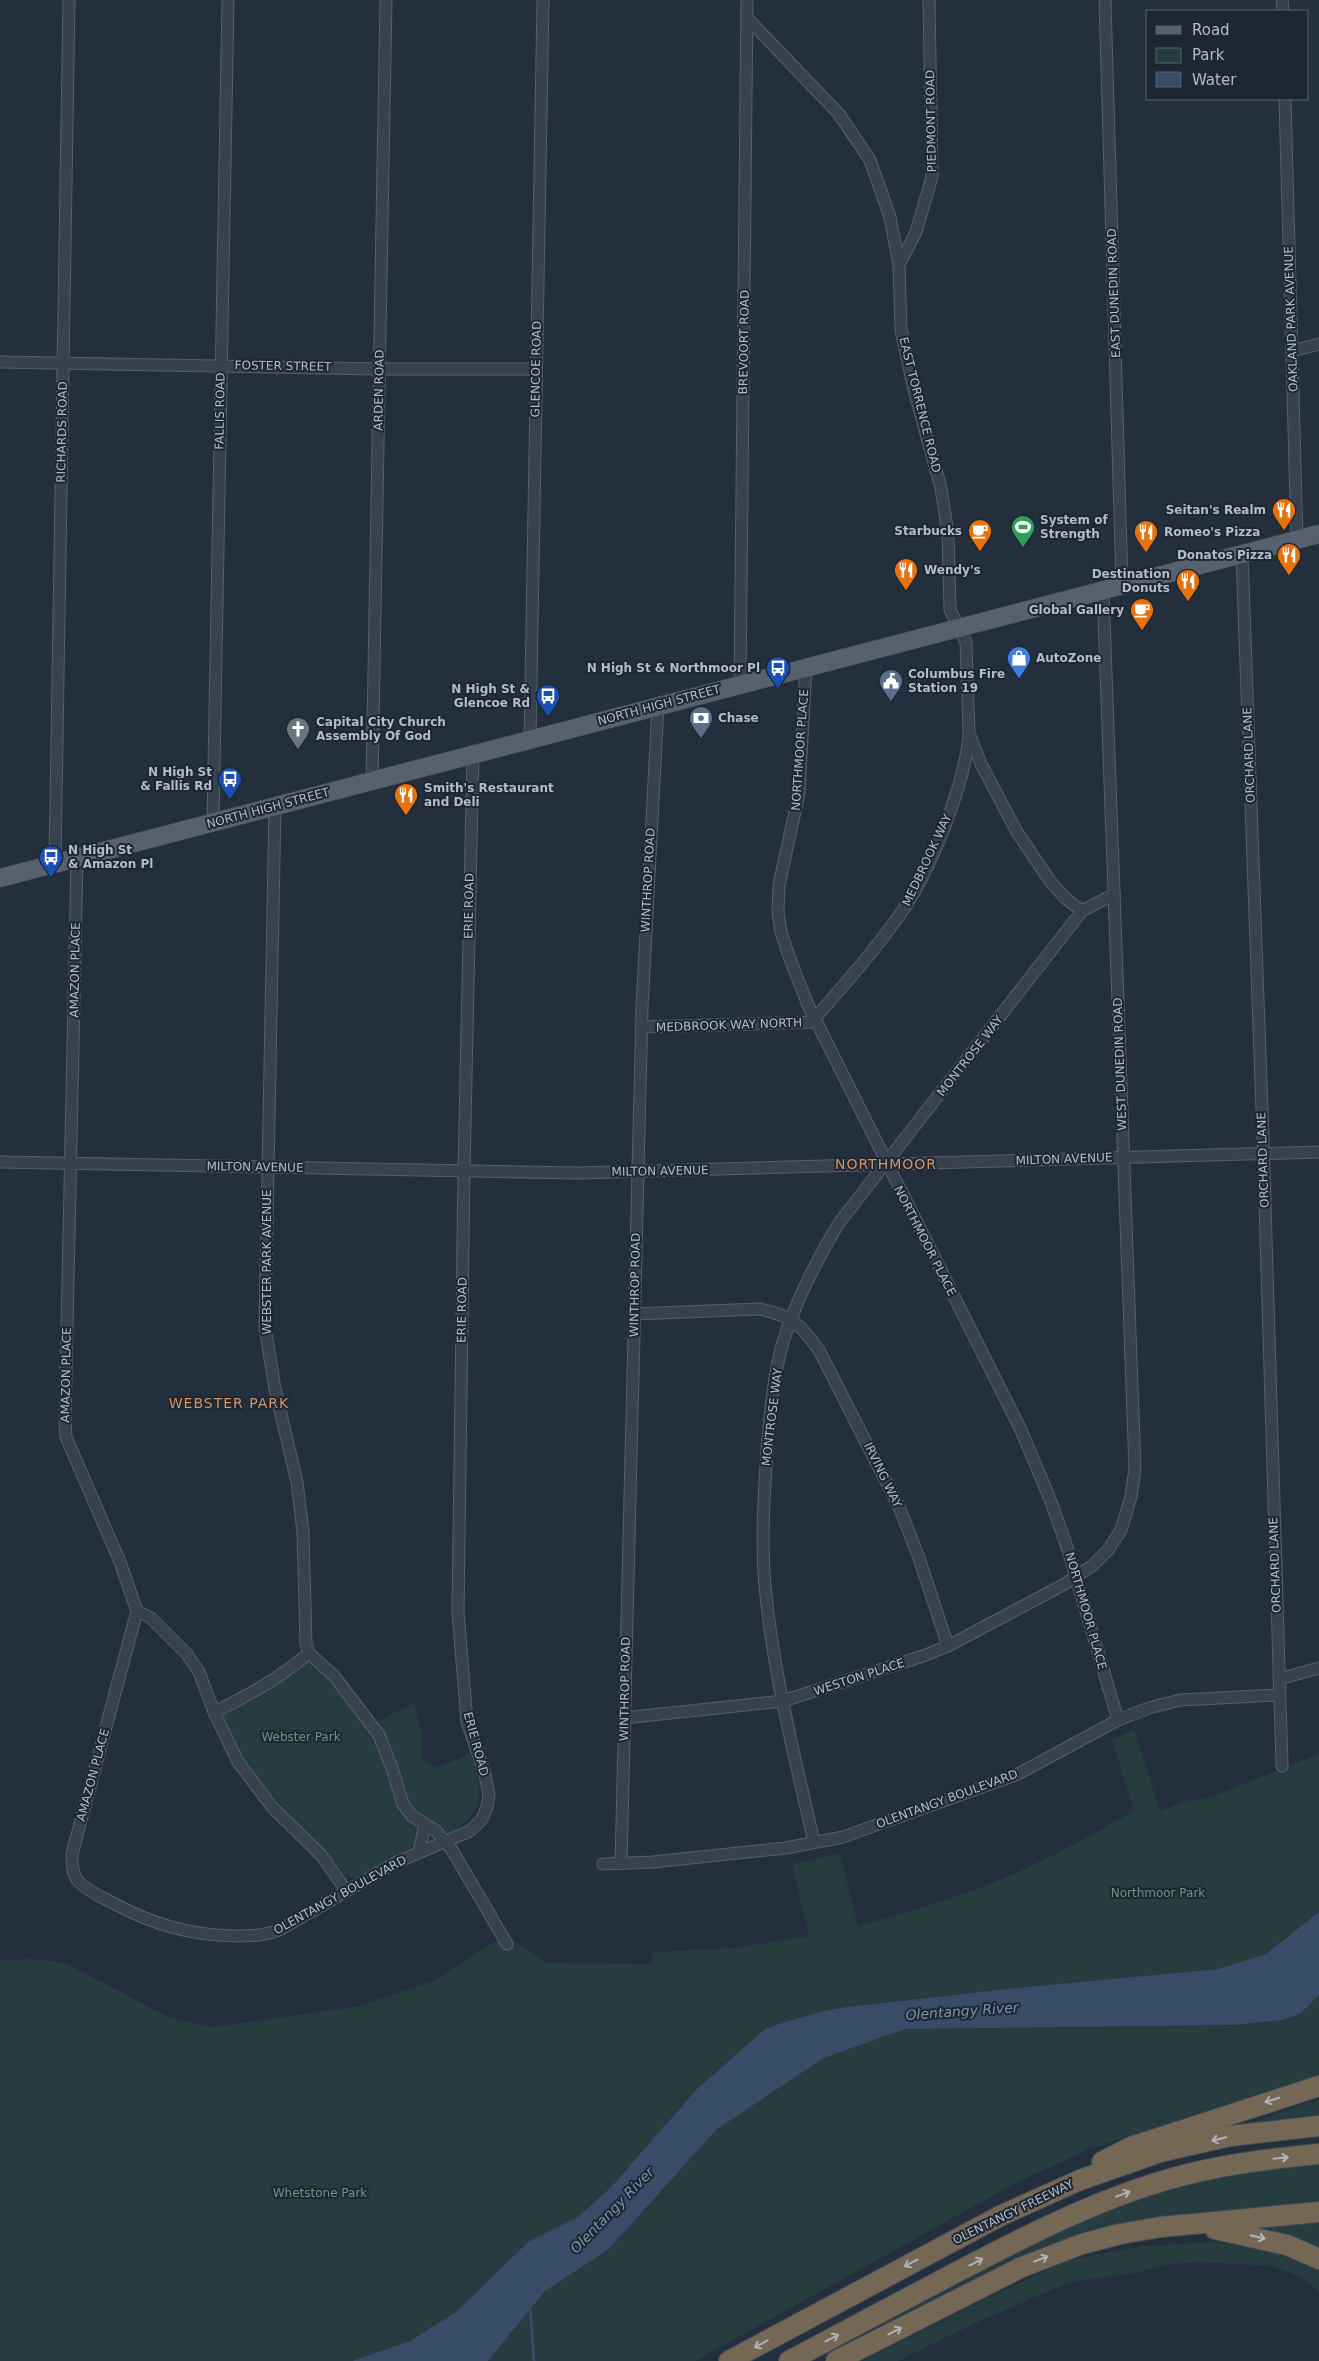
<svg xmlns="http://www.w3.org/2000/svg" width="1319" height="2361" font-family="'DejaVu Sans',sans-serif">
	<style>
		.green { fill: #263c3f }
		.water { fill: #394c67 }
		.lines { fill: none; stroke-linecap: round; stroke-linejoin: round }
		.stream { stroke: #394c67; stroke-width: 3 }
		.minor-casing { stroke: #565f6c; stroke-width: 13 }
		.primary-casing { stroke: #414a57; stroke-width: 19 }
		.motorway-casing { stroke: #434c59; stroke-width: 22 }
		.minor { stroke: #38414e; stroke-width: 11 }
		.primary { stroke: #56606e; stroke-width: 18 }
		.motorway { stroke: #746855; stroke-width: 20 }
		.oneway { stroke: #aeb4bd }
		.labels { text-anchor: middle; stroke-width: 4; stroke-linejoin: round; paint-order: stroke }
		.street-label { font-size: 12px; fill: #b4bcc9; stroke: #1d2633 }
		.poi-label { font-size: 12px; font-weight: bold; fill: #b4bcc9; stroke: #1d2633; text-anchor: start }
		.park-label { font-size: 12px; fill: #6b9a76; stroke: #1d2633 }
		.neighbourhood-label { font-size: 14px; letter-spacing: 1px; fill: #d59563; stroke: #1d2633 }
		.water-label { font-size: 14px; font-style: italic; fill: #7c92b1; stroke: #1d2633 }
	</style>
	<rect width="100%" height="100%" fill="#242f3e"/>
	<g class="green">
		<path d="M309,1660C359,1697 391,1771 419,1826V1834L415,1845L355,1878L346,1875L279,1803L237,1752L221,1715Z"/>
		<path d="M414,1704L421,1730V1759L437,1768L470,1754C485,1792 485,1810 450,1834L418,1813L408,1802L375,1722Z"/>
		<path d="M1134,1729L1160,1811L1186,1801L1211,1797L1319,1754V1912L1266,1954L1218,1969L1016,1988L847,2007L828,2010L785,2022L765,2029L697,2089L611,2187L578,2217L528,2242L456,2312L410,2341L352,2361H0V1960L32,1959L64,1963L171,2018L214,2027L359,2006L436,1980L505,1935L548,1963L653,1964L652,1952L735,1948L809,1936L792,1864L840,1854L858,1926C906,1912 956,1899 1002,1879C1048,1859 1091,1836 1134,1811L1112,1740Z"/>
		<path d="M1319,1995V2075L1089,2149L1016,2183L695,2361H488L545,2291L608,2250L716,2130L824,2058L905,2029L1142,2027L1234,2025L1283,2020L1301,2013Z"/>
		<path d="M1319,2099V2116L1298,2117L1247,2124Z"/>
		<path d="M1319,2164V2205L1209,2211L1147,2220L1070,2239L1015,2259L882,2327L880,2323C989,2266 1099,2201 1221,2176C1253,2169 1286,2167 1319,2164Z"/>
		<path d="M1319,2219V2249L1243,2228Z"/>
		<path d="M1211,2242C1250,2245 1284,2252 1319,2269V2291L1299,2276L1273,2266L1198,2262L1171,2264L1139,2272L1068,2283L982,2320L898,2361H863L983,2300L1068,2260L1144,2246Z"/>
	</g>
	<path class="water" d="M1319,1912V1995L1301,2013L1283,2020L1234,2025L905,2029L824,2058L716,2130L608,2250L545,2291L488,2361H352L410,2341L456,2312L528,2242L578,2217L611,2187L697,2089L765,2029L785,2022L828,2010L847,2007L1016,1988L1218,1969L1266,1954Z"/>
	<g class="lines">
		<path class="stream" d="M530,2307L534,2361"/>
		<g class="minor-casing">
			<g id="minor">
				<path d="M1105,0L1122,585"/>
				<path d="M1282,0L1283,11"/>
				<path d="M748,19L839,114L870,160L890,217L899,265L901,330L914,390L941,488L948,534L950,610L966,642L969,733L981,764L1017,832L1050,881L1065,898L1082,911"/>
				<path d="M1285,99L1297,539"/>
				<path d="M899,265L916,232L932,177L929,0"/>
				<path d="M1292,351L1319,344"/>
				<path d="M0,362L379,369H536"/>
				<path d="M1242,554L1263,1138L1282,1766"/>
				<path d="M806,667L799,793L779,885L778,912L781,932L790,959L808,1005L1021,1430L1050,1499L1068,1550L1118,1720"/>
				<path d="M740,684L747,0"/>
				<path d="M530,739L543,0"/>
				<path d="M372,781L386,0"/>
				<path d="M275,806L265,1327L275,1389L297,1482L303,1532L306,1643L309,1653L335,1677L379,1735L392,1768L403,1804L412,1816L436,1831L452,1850L507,1944"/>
				<path d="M213,822L228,0"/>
				<path d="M77,859L65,1421L66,1437L120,1562L137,1611L72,1854C72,1865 72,1875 80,1883C89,1892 102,1897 113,1903C152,1924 189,1935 234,1936C250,1936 264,1936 279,1930L397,1862L470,1831L482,1819L487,1807L489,1794L484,1771L467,1722L458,1612L464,1171L473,754"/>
				<path d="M55,864L69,0"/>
				<path d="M815,1018C845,984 875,950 901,913C931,870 963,789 969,737"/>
				<path d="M641,1027L817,1022"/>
				<path d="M0,1162L578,1173L1319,1152"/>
				<path d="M634,1314L759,1309C792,1315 802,1326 820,1352L900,1509L919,1558L948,1646"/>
				<path d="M137,1611L151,1618L187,1654L199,1672L214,1712L238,1762L273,1808L321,1855L346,1890"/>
				<path d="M1279,1679L1319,1668"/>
				<path d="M214,1712C248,1696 280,1678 309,1653"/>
				<path d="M624,1718L783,1701L923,1656L948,1646L1063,1585L1092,1566L1108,1550L1121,1530L1131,1497L1135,1469L1103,590"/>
				<path d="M814,1842C795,1758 773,1673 765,1586C761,1541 764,1496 767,1451C770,1414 773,1377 783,1342C796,1300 816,1261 839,1223L1082,911L1114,894"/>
				<path d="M419,1851L425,1825"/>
				<path d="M603,1864L653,1862L786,1848L843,1837L1018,1774L1118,1720L1149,1708L1180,1700L1279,1695"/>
				<path d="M621,1864L642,1008L658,706"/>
			</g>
		</g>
		<g class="primary-casing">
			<path id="primary" d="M0,878L1319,534"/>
		</g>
		<g class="motorway-casing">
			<g id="motorway">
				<path d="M1102,2162L1131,2147L1319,2086"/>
				<path d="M1215,2229L1287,2245L1319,2259"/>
				<path d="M729,2361L1000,2216L1080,2180L1160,2152L1230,2136L1319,2126"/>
				<path d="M789,2361C844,2332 898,2303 953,2274C1022,2238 1091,2202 1166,2180C1216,2165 1268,2159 1319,2154"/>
				<path d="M836,2361L1022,2267L1082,2244L1120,2234L1161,2227L1319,2212"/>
			</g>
		</g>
		<use href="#minor" class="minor"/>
		<use href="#primary" class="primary"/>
		<use href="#motorway" class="motorway"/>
	</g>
	<defs><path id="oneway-shaft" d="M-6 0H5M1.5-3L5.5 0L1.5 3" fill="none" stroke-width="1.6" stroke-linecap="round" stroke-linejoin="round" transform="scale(1.25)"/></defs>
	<g class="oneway">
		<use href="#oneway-shaft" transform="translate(1272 2100) rotate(163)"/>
		<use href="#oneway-shaft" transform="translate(1219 2139) rotate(167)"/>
		<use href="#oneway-shaft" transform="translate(1281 2158) rotate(-6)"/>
		<use href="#oneway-shaft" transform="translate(1123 2194) rotate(-20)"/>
		<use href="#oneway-shaft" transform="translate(1258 2237) rotate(13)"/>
		<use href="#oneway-shaft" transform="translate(1041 2259) rotate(-21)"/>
		<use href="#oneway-shaft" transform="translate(976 2262) rotate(-28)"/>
		<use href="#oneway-shaft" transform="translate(911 2263) rotate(152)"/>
		<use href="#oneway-shaft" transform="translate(895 2331) rotate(-27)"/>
		<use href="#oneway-shaft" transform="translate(832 2338) rotate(-28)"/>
		<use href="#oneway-shaft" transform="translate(761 2344) rotate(152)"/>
	</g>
	<defs>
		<g id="restaurant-pin" transform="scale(1.25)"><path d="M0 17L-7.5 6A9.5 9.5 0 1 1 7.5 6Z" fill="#e8710a" stroke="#1d2633"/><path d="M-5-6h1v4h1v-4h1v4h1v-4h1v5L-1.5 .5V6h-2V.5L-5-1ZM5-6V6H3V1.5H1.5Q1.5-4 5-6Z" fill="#fff"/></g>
		<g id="stadium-pin" transform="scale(1.25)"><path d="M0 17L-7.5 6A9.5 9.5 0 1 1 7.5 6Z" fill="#2e9e5b" stroke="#1d2633"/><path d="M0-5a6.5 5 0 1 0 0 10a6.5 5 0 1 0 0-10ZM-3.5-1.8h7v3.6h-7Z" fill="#fff"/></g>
		<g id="cafe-pin" transform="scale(1.25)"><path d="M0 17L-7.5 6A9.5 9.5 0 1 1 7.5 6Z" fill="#e8710a" stroke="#1d2633"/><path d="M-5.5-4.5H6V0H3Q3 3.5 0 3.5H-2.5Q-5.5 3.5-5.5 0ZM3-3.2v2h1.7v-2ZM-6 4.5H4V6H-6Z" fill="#fff"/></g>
		<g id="shop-pin" transform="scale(1.25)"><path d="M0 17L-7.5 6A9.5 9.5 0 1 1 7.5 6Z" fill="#3f7fe0" stroke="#1d2633"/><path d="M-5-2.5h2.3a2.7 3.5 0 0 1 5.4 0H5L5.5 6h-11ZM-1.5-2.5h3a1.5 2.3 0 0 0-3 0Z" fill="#fff"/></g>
		<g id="bus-pin" transform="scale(1.25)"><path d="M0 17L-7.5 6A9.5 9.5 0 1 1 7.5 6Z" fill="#1a4fb4" stroke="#1d2633"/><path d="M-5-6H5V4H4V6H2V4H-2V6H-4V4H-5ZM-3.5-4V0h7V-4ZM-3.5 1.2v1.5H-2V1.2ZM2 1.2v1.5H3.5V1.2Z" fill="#fff"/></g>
		<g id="civic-pin" transform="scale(1.25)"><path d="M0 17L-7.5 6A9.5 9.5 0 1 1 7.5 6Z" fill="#5c6f8a" stroke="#1d2633"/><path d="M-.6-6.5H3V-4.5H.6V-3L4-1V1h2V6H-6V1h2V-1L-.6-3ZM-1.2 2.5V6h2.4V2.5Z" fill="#fff"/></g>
		<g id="bank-pin" transform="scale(1.25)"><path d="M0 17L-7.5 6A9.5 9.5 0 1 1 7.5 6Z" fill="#5c6f8a" stroke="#1d2633"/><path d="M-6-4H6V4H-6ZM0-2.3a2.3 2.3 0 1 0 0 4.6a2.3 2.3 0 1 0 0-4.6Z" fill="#fff"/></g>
		<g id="church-pin" transform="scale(1.25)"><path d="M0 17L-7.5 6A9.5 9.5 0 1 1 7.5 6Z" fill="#6b7280" stroke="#1d2633"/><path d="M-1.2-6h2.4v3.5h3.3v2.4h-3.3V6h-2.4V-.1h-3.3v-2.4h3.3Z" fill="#fff"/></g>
	</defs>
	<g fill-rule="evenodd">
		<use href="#restaurant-pin" x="1284" y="510"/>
		<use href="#stadium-pin" x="1023" y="527"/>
		<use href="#cafe-pin" x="980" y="531"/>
		<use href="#restaurant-pin" x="1146" y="532"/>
		<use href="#restaurant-pin" x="1289" y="555"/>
		<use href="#restaurant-pin" x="906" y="570"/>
		<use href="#restaurant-pin" x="1188" y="581"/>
		<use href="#cafe-pin" x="1142" y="610"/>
		<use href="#shop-pin" x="1019" y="658"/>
		<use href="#bus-pin" x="778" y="668"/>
		<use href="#civic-pin" x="891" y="681"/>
		<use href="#bus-pin" x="548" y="696"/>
		<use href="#bank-pin" x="701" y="718"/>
		<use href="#church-pin" x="298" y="729"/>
		<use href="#bus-pin" x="230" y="779"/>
		<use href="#restaurant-pin" x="406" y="795"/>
		<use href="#bus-pin" x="51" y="857"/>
	</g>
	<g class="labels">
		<g class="street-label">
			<text transform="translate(931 121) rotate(-91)" y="4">PIEDMONT ROAD</text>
			<text transform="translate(1114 293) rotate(-92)" y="4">EAST DUNEDIN ROAD</text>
			<text transform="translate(1291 319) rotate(-92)" y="4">OAKLAND PARK AVENUE</text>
			<text transform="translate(744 342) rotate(-89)" y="4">BREVOORT ROAD</text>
			<text transform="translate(283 366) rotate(1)" y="4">FOSTER STREET</text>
			<text transform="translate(536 369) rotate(-89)" y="4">GLENCOE ROAD</text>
			<text transform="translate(379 390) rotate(-89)" y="4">ARDEN ROAD</text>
			<text transform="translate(920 405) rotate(76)" y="4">EAST TORRENCE ROAD</text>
			<text transform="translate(220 411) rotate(-89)" y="4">FALLIS ROAD</text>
			<text transform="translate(62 432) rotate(-89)" y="4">RICHARDS ROAD</text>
			<text transform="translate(659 705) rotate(-15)" y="4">NORTH HIGH STREET</text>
			<text transform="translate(800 750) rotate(-86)" y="4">NORTHMOOR PLACE</text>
			<text transform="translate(1249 755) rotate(-92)" y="4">ORCHARD LANE</text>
			<text transform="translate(268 808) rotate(-15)" y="4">NORTH HIGH STREET</text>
			<text transform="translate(927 860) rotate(-65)" y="4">MEDBROOK WAY</text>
			<text transform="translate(648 880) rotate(-87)" y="4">WINTHROP ROAD</text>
			<text transform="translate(469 906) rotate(-89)" y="4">ERIE ROAD</text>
			<text transform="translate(75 970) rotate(-89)" y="4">AMAZON PLACE</text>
			<text transform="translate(729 1025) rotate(-2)" y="4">MEDBROOK WAY NORTH</text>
			<text transform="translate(970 1056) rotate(-52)" y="4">MONTROSE WAY</text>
			<text transform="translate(1120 1064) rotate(-92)" y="4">WEST DUNEDIN ROAD</text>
			<text transform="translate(1064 1159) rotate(-2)" y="4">MILTON AVENUE</text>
			<text transform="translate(1263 1160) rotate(-92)" y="4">ORCHARD LANE</text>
			<text transform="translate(255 1167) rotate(1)" y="4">MILTON AVENUE</text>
			<text transform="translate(660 1171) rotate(-1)" y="4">MILTON AVENUE</text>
			<text transform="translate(925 1241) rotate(63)" y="4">NORTHMOOR PLACE</text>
			<text transform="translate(267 1262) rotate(-90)" y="4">WEBSTER PARK AVENUE</text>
			<text transform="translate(635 1285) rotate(-89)" y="4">WINTHROP ROAD</text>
			<text transform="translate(462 1310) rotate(-89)" y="4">ERIE ROAD</text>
			<text transform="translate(66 1375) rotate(-89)" y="4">AMAZON PLACE</text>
			<text transform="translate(772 1417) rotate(-83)" y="4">MONTROSE WAY</text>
			<text transform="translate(883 1475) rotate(64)" y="4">IRVING WAY</text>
			<text transform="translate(1275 1565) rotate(-92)" y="4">ORCHARD LANE</text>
			<text transform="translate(1086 1611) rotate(74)" y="4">NORTHMOOR PLACE</text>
			<text transform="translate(859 1677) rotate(-18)" y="4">WESTON PLACE</text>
			<text transform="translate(625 1689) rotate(-89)" y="4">WINTHROP ROAD</text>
			<text transform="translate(476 1744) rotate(75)" y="4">ERIE ROAD</text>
			<text transform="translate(93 1775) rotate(-75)" y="4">AMAZON PLACE</text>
			<text transform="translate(947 1799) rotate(-20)" y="4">OLENTANGY BOULEVARD</text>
			<text transform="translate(340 1895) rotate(-29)" y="4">OLENTANGY BOULEVARD</text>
			<text transform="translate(1013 2212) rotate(-26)" y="4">OLENTANGY FREEWAY</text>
		</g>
		<g class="poi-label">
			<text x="1266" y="514" text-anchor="end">Seitan's Realm</text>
			<text x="1040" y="524">System of<tspan x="1040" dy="14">Strength</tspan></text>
			<text x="962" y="535" text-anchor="end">Starbucks</text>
			<text x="1164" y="536">Romeo's Pizza</text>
			<text x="1272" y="559" text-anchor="end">Donatos Pizza</text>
			<text x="924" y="574">Wendy's</text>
			<text x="1170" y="578" text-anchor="end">Destination<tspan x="1170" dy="14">Donuts</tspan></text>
			<text x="1124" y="614" text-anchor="end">Global Gallery</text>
			<text x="1036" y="662">AutoZone</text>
			<text x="760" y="672" text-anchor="end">N High St &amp; Northmoor Pl</text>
			<text x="908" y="678">Columbus Fire<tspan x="908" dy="14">Station 19</tspan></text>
			<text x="530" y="693" text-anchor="end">N High St &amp;<tspan x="530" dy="14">Glencoe Rd</tspan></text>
			<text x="718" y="722">Chase</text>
			<text x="316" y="726">Capital City Church<tspan x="316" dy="14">Assembly Of God</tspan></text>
			<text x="212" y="776" text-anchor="end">N High St<tspan x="212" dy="14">&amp; Fallis Rd</tspan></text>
			<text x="424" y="792">Smith's Restaurant<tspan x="424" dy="14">and Deli</tspan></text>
			<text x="68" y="854">N High St<tspan x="68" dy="14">&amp; Amazon Pl</tspan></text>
		</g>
		<g class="park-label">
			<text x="301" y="1741">Webster Park</text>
			<text x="1158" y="1897">Northmoor Park</text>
			<text x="320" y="2197">Whetstone Park</text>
		</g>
		<g class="neighbourhood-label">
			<text x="886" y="1169">NORTHMOOR</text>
			<text x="229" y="1408">WEBSTER PARK</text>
		</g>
		<g class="water-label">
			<text transform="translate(962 2011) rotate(-4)" y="5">Olentangy River</text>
			<text transform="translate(612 2210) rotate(-46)" y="5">Olentangy River</text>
		</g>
	</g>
	<rect x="1146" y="10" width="162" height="90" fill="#1d2633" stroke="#59626f"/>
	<rect x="1156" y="26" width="25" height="8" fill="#56606e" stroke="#59626f"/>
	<text x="1192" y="35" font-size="15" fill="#b4bcc9">Road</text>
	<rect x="1156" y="48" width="25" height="15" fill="#263c3f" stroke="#59626f"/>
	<text x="1192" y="60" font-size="15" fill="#b4bcc9">Park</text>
	<rect x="1156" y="72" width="25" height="15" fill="#394c67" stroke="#59626f"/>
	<text x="1192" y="85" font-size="15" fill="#b4bcc9">Water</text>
</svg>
